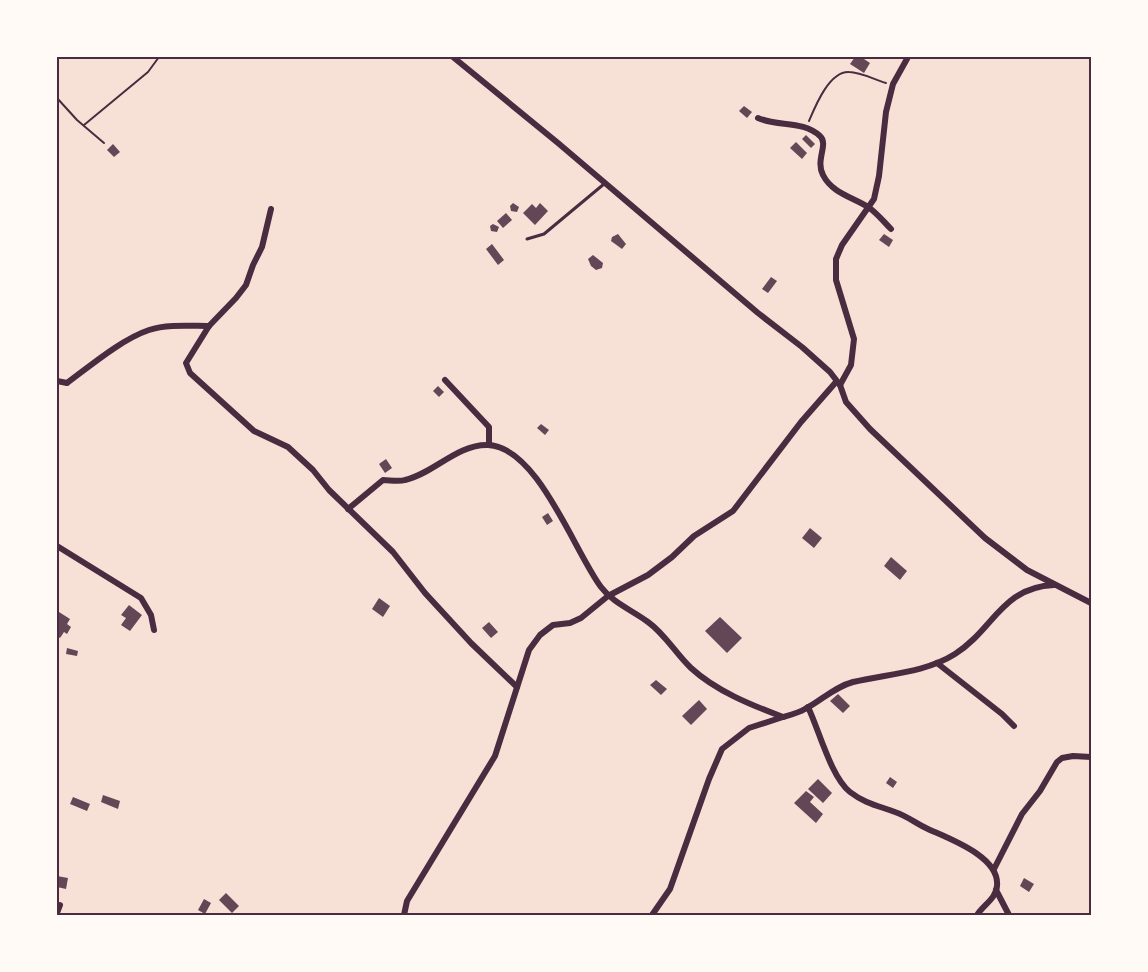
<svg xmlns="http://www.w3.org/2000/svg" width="1148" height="972" font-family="'Libre Baskerville',serif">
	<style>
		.building { fill: #644757 }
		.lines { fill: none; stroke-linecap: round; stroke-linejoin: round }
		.path { stroke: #4a2c40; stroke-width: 2 }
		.service { stroke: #4a2c40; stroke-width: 3 }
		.minor { stroke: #4a2c40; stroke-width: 6 }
		.neatline { fill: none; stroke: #4a2c40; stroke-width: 2 }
	</style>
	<rect width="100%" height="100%" fill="#f7e1d7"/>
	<g class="building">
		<path d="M855,57H861L870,63L864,73L850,64Z"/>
		<path d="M744,106L752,112L747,118L739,111Z"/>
		<path d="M806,135L815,144L811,148L802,139Z"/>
		<path d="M796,142L807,153L802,159L790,148Z"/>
		<path d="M113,144L120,152L114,157L107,150Z"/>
		<path d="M513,203L519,207L517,212L511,211L510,206Z"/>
		<path d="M540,203L548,211L535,225L523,213L532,204L536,208Z"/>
		<path d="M506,213L512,220L503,228L497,221Z"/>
		<path d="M493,224L499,227L497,232L491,231L490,226Z"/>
		<path d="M618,234L626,244L622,249L611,241L612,237Z"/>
		<path d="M884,234L893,240L889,247L879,240Z"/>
		<path d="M492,244L504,260L498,265L486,249Z"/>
		<path d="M593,255L603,263L602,268L596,270L591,266L588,259Z"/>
		<path d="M771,277L777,281L768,293L762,289Z"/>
		<path d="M438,386L444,392L439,397L433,391Z"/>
		<path d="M541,424L549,430L545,435L537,428Z"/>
		<path d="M386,459L392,468L385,473L379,464Z"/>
		<path d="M548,513L553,521L547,525L542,517Z"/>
		<path d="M810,528L822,538L814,548L802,538Z"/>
		<path d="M891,557L907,571L900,580L884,566Z"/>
		<path d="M379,598L390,606L383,617L372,609Z"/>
		<path d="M129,605L142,615L130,631L121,625L126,618L121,615Z"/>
		<path d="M59,612L70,619L67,624L71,627L67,634L64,632L60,638L57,636V616Z"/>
		<path d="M720,617L742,638L727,653L705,631Z"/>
		<path d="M489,622L498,632L491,638L482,628Z"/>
		<path d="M67,648L78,651L77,656L66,654Z"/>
		<path d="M656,680L667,689L661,695L650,685Z"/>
		<path d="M838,694L850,706L843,713L830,701Z"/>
		<path d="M699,700L707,709L691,725L682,716Z"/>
		<path d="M890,777L897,782L893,788L886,783Z"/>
		<path d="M818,779L832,793L823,803L808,789Z"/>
		<path d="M806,791L814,797L810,802L823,814L816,823L794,803Z"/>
		<path d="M103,795L120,801L118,809L101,802Z"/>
		<path d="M73,797L90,804L87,811L70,804Z"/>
		<path d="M57,876L68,878L66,889L57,887Z"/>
		<path d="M1024,878L1034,884L1029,892L1020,886Z"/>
		<path d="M226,893L239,906L232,913L219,900Z"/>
		<path d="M204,899L211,903L205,914L198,910Z"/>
	</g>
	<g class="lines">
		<g class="path">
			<path d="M57,98L77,120L104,143"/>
			<path d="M809,121C815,107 829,71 849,72C861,72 875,80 886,83"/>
			<path d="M84,125L148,72L159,57"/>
		</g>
		<path class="service" d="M527,239L544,234L604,184"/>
		<g class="minor">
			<path d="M453,57L558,143L758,313L802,347L830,372L840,385L846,402L870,429L985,538L1027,570L1091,603"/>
			<path d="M758,118C778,127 803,120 820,136C829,144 815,160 823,175C832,193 852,197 868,207C876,212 884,222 891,229"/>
			<path d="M271,209L262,247L253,265L246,285L236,298L209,326L186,363L190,373L254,431L288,447L313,470L329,490L393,552L425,593L471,643L517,687"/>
			<path d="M445,380L489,427V445"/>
			<path d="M57,381L67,383C90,366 122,339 149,330C167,324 190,326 209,326"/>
			<path d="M840,385L851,365L854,339L836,280V259L842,245L874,199L879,176L886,112L893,84L908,57"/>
			<path d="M348,509L383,480C389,480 399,482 405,480C433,474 457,444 488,445C538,447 574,551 601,587C613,603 632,610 648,622C665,634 676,654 691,668C716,691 751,705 783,717C790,715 798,713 805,709C821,701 834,687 853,682C886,674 925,673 955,654C993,630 1002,587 1054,585"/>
			<path d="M57,546L141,598L151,615L154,630"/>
			<path d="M937,663L1002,714L1014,726"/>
			<path d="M808,707C819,730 831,777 850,792C864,803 879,806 895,812C907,816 917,824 928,829C950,839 1000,857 997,886C996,899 983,905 977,915"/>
			<path d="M994,869L1022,814L1040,791L1057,762L1062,758L1073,756L1091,757"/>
			<path d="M996,890L1009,915"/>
			<path d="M57,913L60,905"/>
			<path d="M404,915L407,901L495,756L529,650L540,635L553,625L570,623L581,618L608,596L648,575L672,557L694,536L733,511L801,422L836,382"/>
			<path d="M652,915L670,889L709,779L722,749L749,728L783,717"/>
		</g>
	</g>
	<rect width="1148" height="972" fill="none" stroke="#fffaf5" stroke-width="117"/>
	<rect x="58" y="58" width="1032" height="856" class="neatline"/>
</svg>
